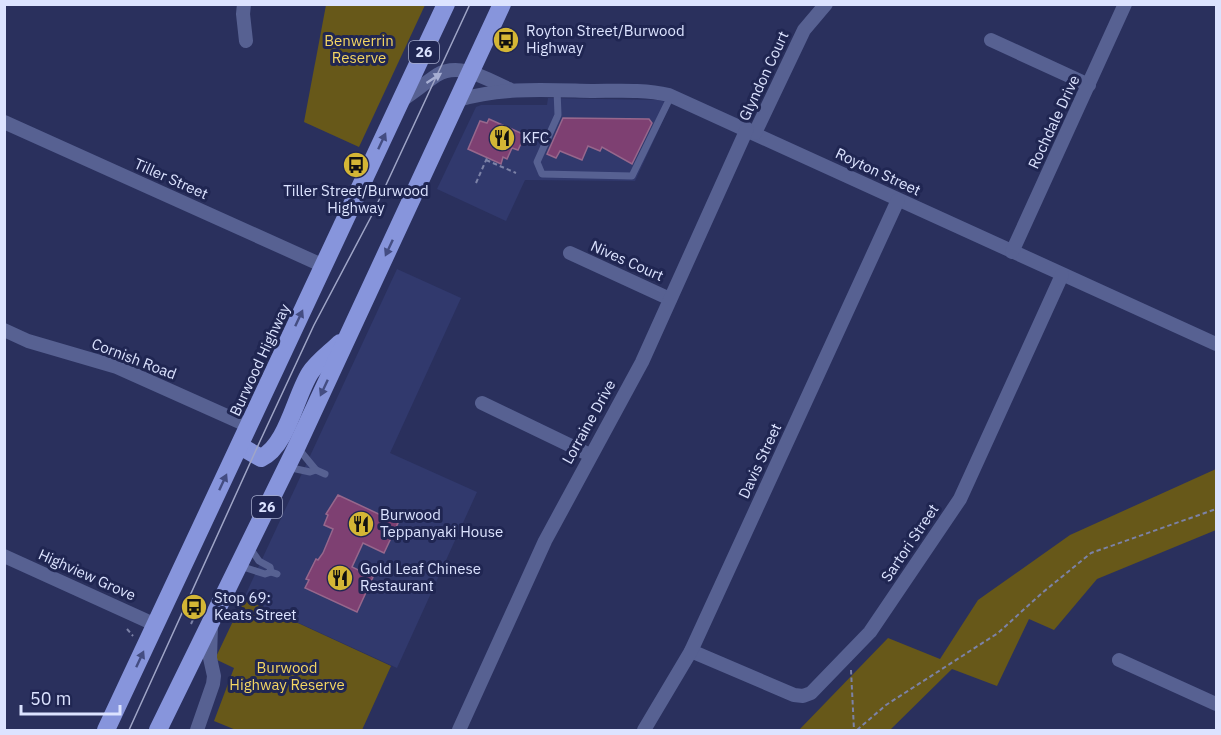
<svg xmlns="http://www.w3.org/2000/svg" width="1221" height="735" font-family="'IBM Plex Sans',sans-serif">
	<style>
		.built { fill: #31396d }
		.green { fill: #675819 }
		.building { fill: #7e4072; stroke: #97678c; stroke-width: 1.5 }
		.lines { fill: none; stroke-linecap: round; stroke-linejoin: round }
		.path { stroke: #7c82a7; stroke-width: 2; stroke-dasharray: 4.5 3; stroke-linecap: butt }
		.lane { stroke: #576192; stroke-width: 7 }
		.street { stroke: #576192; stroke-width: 14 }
		.highway { stroke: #8795dc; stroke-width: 18 }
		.tram { stroke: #9fa5c7; stroke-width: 1.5 }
		.oneway { fill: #a7afd3 }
		.oneway2 { fill: #444d82 }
		.labels { text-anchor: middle; stroke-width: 6; stroke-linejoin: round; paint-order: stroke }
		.shield { fill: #202652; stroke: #a4aacb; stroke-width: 1.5 }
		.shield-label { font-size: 14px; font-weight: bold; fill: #dce3ff }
		.poi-label { font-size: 15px; fill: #dce3ff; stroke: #202652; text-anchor: start }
		.park-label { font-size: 15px; fill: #f4d663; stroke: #202652 }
		.street-label { font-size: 15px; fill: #dce3ff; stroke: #202652 }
	</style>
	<rect width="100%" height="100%" fill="#2a305d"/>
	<g class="built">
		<path d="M548,98L658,100L671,103L635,181L525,180L506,221L437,189L476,107L481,105H547Z"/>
		<path d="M397,269L461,298L390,453L477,492L397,668L244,598Z"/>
	</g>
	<g class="green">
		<path d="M326,5H425L359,147L304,122Z"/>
		<path d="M1216,469V530L1097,579L1054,630L1029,619L997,686L952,669L890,730H799L888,638L940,659L978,600L1070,535Z"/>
		<path d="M244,598L391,666L362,730H236L214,721L234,668L215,659Z"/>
	</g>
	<g class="building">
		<path d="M563,118L649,119L652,123L632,164L602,147L600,151L588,146L582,160L560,151L556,158L547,154Z"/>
		<path d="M489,119L525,135L518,150L512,148L507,159L503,157L501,164L468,149L480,121L487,123Z"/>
		<path d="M338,495L398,523L384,553L363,543L352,567L373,577L357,612L305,588L309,580L306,579L316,559L318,560L323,553L333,529L324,525L328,515L326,514Z"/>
	</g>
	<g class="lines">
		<g class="path">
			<path d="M486,160L516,173"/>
			<path d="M476,183L487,158"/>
			<path d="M191,624L197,611"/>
			<path d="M127,629L133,636"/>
			<path d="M851,670L854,730"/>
			<path d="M857,730L886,705L998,633L1042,593L1091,553L1216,509"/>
		</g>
		<g class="lane">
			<path d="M557,90L558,115L537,162L542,174L632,176L671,96"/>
			<path d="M297,447L316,470L325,474"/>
			<path d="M287,467L310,472L316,470"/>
			<path d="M250,548L259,561L270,567L271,572"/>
			<path d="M240,566L265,574L271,572L277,574"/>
		</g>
		<g class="street">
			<path d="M244,4L243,14L246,41"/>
			<path d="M991,40L1089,85"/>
			<path d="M402,100C414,92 425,83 437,75C460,61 488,80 509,89"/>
			<path d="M458,100C502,87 545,90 591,91C616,91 643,89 669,95L1216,344"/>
			<path d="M4,122L324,266"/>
			<path d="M755,133L804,30L826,4"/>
			<path d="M1012,252L1125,4"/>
			<path d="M570,253L670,299"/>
			<path d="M4,330L28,341L117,367L249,426"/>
			<path d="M482,403L590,455"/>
			<path d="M4,556L156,625"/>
			<path d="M691,651L794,695L803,696L811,693L870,632L960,499L1062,275"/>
			<path d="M1119,660L1216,704"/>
			<path d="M197,730L213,684L214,676L210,658L211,626"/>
			<path d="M459,730L545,541L642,362L747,129"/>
			<path d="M644,730L691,651L898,200"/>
		</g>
		<g class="highway">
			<path d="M240,446L261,458C287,446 295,397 310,373C317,362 331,352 340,343"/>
			<path d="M106,730L446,4"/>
			<path d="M158,730L297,446L502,4"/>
		</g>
		<path class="tram" d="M129,730L261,439L314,325L372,215L470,4"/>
	</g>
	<defs><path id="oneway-solid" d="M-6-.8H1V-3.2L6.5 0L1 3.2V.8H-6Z" transform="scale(1.5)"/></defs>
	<use class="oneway" href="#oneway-solid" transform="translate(434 78) rotate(-33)"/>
	<g class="oneway2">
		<use href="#oneway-solid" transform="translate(382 141) rotate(-65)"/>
		<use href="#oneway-solid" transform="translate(389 248) rotate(115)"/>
		<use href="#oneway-solid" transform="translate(299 318) rotate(-65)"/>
		<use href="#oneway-solid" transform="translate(324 388) rotate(115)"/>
		<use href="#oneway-solid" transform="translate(223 482) rotate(-65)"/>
		<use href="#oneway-solid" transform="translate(140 659) rotate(-65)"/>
	</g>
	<defs>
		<g id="bus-disc" transform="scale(1.35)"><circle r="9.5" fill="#d4b635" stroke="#202652"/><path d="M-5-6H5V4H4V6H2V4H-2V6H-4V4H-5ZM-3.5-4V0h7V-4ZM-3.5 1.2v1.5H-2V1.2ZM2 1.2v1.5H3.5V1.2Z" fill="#111"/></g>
		<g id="restaurant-disc" transform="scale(1.35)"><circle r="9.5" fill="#d4b635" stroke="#202652"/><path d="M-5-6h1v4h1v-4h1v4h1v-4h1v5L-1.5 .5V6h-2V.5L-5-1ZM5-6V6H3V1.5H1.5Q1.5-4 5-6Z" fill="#111"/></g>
	</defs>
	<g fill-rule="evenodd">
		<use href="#bus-disc" x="506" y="40"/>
		<use href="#restaurant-disc" x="502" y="138"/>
		<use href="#bus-disc" x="356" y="165"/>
		<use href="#restaurant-disc" x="361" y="524"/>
		<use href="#restaurant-disc" x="340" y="578"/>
		<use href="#bus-disc" x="194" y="607"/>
	</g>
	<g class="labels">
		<g class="shield">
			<rect x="409" y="41" width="30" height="22" rx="4.5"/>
			<rect x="252" y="496" width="30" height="22" rx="4.5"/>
		</g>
		<g class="shield-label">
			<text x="424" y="57">26</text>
			<text x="267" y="512">26</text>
		</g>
		<g class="poi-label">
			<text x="526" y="36">Royton Street/Burwood<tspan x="526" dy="17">Highway</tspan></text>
			<text x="522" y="143">KFC</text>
			<text x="356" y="196" text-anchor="middle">Tiller Street/Burwood<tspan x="356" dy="17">Highway</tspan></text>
			<text x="380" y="520">Burwood<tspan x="380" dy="17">Teppanyaki House</tspan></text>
			<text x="360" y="574">Gold Leaf Chinese<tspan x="360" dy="17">Restaurant</tspan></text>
			<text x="214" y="603">Stop 69:<tspan x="214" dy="17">Keats Street</tspan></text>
		</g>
		<g class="park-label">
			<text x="359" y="46">Benwerrin<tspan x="359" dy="17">Reserve</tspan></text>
			<text x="287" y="673">Burwood<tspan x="287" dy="17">Highway Reserve</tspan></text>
		</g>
		<g class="street-label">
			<text transform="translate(764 76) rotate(-65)" y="5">Glyndon Court</text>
			<text transform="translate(1054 122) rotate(-65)" y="5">Rochdale Drive</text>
			<text transform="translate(878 172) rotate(25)" y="5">Royton Street</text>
			<text transform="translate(171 179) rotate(24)" y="5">Tiller Street</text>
			<text transform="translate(627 261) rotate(24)" y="5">Nives Court</text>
			<text transform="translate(134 359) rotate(21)" y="5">Cornish Road</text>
			<text transform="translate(260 360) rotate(-65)" y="5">Burwood Highway</text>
			<text transform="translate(589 422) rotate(-61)" y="5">Lorraine Drive</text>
			<text transform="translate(760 461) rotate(-65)" y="5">Davis Street</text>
			<text transform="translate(910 543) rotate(-56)" y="5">Sartori Street</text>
			<text transform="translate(87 575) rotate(24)" y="5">Highview Grove</text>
		</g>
	</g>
	<rect width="1221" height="735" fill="none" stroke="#dce3ff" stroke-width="12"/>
	<path d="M21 705v9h99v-9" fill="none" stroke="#dce3ff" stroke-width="3"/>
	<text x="30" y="705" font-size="18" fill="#dce3ff" stroke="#202652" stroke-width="4.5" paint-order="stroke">50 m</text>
</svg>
